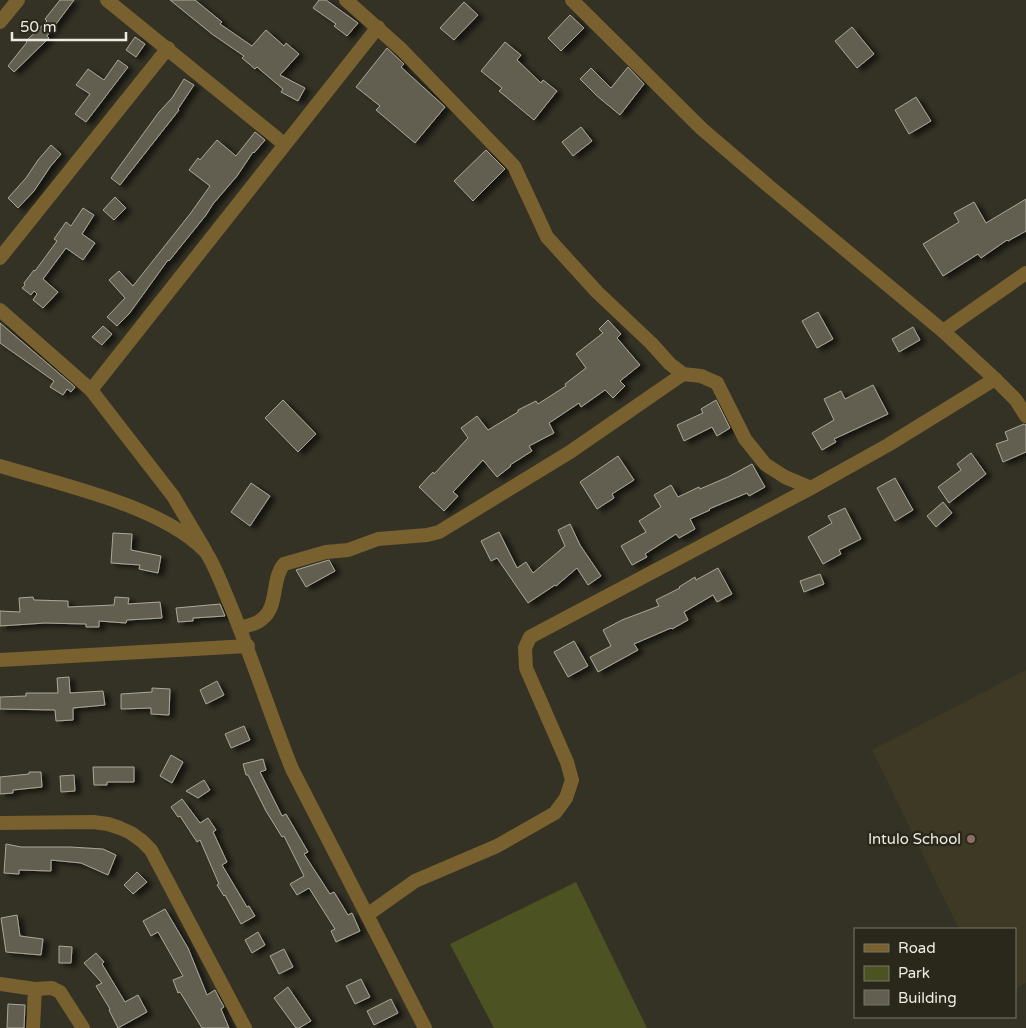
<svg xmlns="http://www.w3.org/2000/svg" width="1026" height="1028" font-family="'Varela Round',sans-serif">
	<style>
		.built { fill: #3d3925 }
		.green { fill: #4d5222 }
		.building { fill: #625f51; stroke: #aaa797; filter: url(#shadow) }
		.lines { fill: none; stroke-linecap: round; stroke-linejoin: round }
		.minor { stroke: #78602f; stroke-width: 14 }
		.tertiary { stroke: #78602f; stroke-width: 14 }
		.education-dot { fill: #8d6e63; stroke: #2a281b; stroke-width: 2 }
		.labels { text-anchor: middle; stroke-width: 5; stroke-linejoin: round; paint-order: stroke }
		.poi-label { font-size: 15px; fill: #edebe3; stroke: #2a281b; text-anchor: end }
	</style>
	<defs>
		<filter id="shadow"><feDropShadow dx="5.5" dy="3" stdDeviation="2.5" flood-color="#0009"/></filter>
	</defs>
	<rect width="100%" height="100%" fill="#343225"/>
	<path class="built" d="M1026,670V983L1015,989V929H959L872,750Z"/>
	<path class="green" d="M576,882L647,1028H494L450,944Z"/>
	<g class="building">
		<path d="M60,0H74L47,36L49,38L14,72L8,66L27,42L26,41L47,21L45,19Z"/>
		<path d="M170,0H195L222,22L220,24L252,46L266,30L284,46L286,43L299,54L280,75L305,88L298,101L281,92L283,89L257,67L255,69L242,58L244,56L212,34Z"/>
		<path d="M319,0H326L358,23L347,36L334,26L336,24L313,8Z"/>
		<path d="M464,2L478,15L454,40L440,28Z"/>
		<path d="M570,15L584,28L561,51L548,38Z"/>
		<path d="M852,27L874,54L857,68L835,41Z"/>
		<path d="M135,37L145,44L136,57L126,50Z"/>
		<path d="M505,42L521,55L517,60L541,83L543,80L557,91L534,120L499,91L502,88L481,71Z"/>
		<path d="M387,48L404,64L401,67L445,107L415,143L376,110L380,106L356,87Z"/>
		<path d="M118,60L128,67L86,122L75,114L90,94L76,85L88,69L104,80Z"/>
		<path d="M628,67L644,84L620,115L597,96L580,79L591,68L611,88Z"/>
		<path d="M184,79L194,85L178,109L179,110L120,185L111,178L159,112L172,98Z"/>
		<path d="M916,97L931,121L909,134L895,110Z"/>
		<path d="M581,127L592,141L573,156L562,142Z"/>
		<path d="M255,132L265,140L254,153L253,152L237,176L213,204L206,215L169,261L168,260L129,314L117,326L107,317L125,298L109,280L119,271L133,286L190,214L210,186L189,170L198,158L200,160L217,140L236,156Z"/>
		<path d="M51,145L61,154L50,167L34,191L18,208L8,198L26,178L38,160Z"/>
		<path d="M486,150L505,169L473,201L454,181Z"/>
		<path d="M115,197L126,208L114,220L103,210Z"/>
		<path d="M1026,199V231L1008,241L1007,240L981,258L978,254L943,276L923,244L959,222L954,213L974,202L986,223Z"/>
		<path d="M83,208L94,215L82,234L95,243L83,260L66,248L43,279L58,292L43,308L33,300L37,294L34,291L31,295L22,288L25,285L24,283L34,270L35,271L57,241L54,239L66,222L71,226Z"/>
		<path d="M818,312L833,339L817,348L802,321Z"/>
		<path d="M608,320L621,334L617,338L640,365L620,381L625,386L613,398L605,390L581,407L579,403L549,423L554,433L529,446L532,451L510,465L511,466L497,477L483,460L453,492L458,496L444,511L419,487L433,472L434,474L468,438L461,428L477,416L488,430L518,412V410L536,401L538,404L566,386L565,384L586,368L576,354L603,333L599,329Z"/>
		<path d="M0,323L75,387L71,392L67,389L63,395L50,387L54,381L0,343Z"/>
		<path d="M103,326L112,334L102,345L92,337Z"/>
		<path d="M913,327L920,340L899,352L892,339Z"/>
		<path d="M873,385L888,414L834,439L836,442L822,450L812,433L834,420L824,399L841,391L845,399Z"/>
		<path d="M283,400L316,434L298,452L265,418Z"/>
		<path d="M716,400L730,428L717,436L712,427L684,441L677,425L703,413L701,409Z"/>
		<path d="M1024,424L1026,425V452L1003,462L996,444L1008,440L1005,432Z"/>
		<path d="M971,453L986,474L949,503L938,487L961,470L957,464Z"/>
		<path d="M618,456L634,480L612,494L614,498L597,509L580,482Z"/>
		<path d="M752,464L765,487L749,496L747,493L709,509L710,510L690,519L695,529L679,538L676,534L645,554L647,557L632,565L621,546L646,532L639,521L661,507L654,495L671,485L678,497L699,487L700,489L728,477Z"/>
		<path d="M895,478L913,510L895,521L877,488Z"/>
		<path d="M251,483L270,496L250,526L231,512Z"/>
		<path d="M943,502L952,513L936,527L927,516Z"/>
		<path d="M845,508L861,539L839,550L841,554L823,564L808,537L832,523L828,516Z"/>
		<path d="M570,524L580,545L601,576L588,585L577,568L556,586L555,585L528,603L497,558L491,561L481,541L499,532L517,568L526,562L533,573L565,546L558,530Z"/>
		<path d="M113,533L132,534L131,550L161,556L158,573L139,569L140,565L111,563Z"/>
		<path d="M329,560L335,571L306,587L296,570Z"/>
		<path d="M718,568L732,594L717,602L713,595L684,612L688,620L672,629L671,628L634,644L638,650L598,672L590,657L611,646L603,630L622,620L659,606L656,600L680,588L679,587L695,577L696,580Z"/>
		<path d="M820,574L824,584L804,592L800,581Z"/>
		<path d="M33,597L34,600L68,601V607L114,605L115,597L129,598L128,604L160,602L162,618L127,620L126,623L99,621V627H86V624L45,623L0,626V611L20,612L19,598Z"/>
		<path d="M220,604L225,616L193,618V621L178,622L176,608Z"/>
		<path d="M574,641L588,666L568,677L554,652Z"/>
		<path d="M69,677L70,693L103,691L105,705L73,708V720L56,721L55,710L0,709V697L26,696V693H58L57,678Z"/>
		<path d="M217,681L224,695L206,704L200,690Z"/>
		<path d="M152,688L170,689L169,715L151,714V708L121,709V694L152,692Z"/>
		<path d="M244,726L250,740L231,748L225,734Z"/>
		<path d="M171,755L183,762L172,783L160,776Z"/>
		<path d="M263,759L266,770L260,772L282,816L286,814L308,852L304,854L330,894L334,892L348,915L352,913L360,931L336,942L331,931L335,929L309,888L297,895L290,884L304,876L284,836L282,837L266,811L248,775H246L243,764Z"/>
		<path d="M93,767H134V782H107V785H94Z"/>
		<path d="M29,772H41L42,787L13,790V793L0,794V777L29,774Z"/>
		<path d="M74,775L75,791L61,792L60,776Z"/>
		<path d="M204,780L210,790L198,798L186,791Z"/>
		<path d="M182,799L200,823L208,818L216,830L213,832L227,862L222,865L247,907L249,906L255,916L241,924L225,895L224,896L217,885L219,884L200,840L197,842L180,816L178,817L171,807Z"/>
		<path d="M6,844L21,847H70L103,849L116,855L108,875L81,863L51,860V871L19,870V874L4,873Z"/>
		<path d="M137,872L147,882L133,894L124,885Z"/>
		<path d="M165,909L188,948L207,995L215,990L218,996L224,1007L221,1009L229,1028H202L180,992L178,993L173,980L183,976L158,932L151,936L143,921Z"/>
		<path d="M17,915L20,936L43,939L41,955L6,952L1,918Z"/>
		<path d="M258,932L265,945L252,953L245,940Z"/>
		<path d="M59,946L72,947L71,963H59Z"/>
		<path d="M284,949L293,967L279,974L270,956Z"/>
		<path d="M96,953L104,962L102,964L125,1002L138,995L147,1012L118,1028L109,1010L110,1009L96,986L102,983L84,963Z"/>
		<path d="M361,979L370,997L355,1004L346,986Z"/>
		<path d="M288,987L311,1021L299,1028H296L274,998Z"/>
		<path d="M391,999L398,1013L374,1025L367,1011Z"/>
		<path d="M8,1004L25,1005L24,1028H7Z"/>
	</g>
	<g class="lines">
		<g class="minor">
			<path d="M107,0L284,144"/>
			<path d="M346,0L401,49L514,166L547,237L597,292L651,343L670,364L683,374"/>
			<path d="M572,0L702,129L771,188L943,331L995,379"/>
			<path d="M0,22L18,0"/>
			<path d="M0,258L168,48"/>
			<path d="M0,310L91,390L173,496L205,550"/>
			<path d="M943,331L1026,273"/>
			<path d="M91,390L378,27"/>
			<path d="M240,628C246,626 257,624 262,619C279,606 271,579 284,564L326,552L348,550L378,539L427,535L439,532L570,452L683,374L701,376L717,383L745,439L765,464L785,477L811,488"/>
			<path d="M0,660L248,646"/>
			<path d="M0,823L93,822L108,824L120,828L131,833L142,841L151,850L245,1028"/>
			<path d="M367,915L415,881L497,846L555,813L566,798L572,780L567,762L526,668L525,648L530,637L811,488L888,445L995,379L1016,400L1026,416"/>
			<path d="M0,984L35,989L52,988L60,992L83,1028"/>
			<path d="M33,1028L35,989"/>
		</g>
		<path class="tertiary" d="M0,466C61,485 160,505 205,551C213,561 224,590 229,602C252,657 270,714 292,769L425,1028"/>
	</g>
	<circle class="education-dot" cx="971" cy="839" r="5"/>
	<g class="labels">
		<g class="poi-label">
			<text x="961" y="844">Intulo School</text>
		</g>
	</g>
	<rect x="854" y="928" width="162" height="90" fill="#2a281b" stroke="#78766b"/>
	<rect x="864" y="944" width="25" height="8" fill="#78602f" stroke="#78766b"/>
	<text x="898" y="953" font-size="15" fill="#edebe3">Road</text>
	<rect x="864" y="966" width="25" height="15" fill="#4d5222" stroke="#78766b"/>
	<text x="898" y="978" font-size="15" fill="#edebe3">Park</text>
	<rect x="864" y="990" width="25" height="15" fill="#625f51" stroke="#78766b"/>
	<text x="898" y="1003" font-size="15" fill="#edebe3">Building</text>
	<path d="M12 32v8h114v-8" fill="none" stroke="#edebe3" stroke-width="2.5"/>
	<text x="20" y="32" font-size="15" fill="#edebe3" stroke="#2a281b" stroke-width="4" paint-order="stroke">50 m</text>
</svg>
